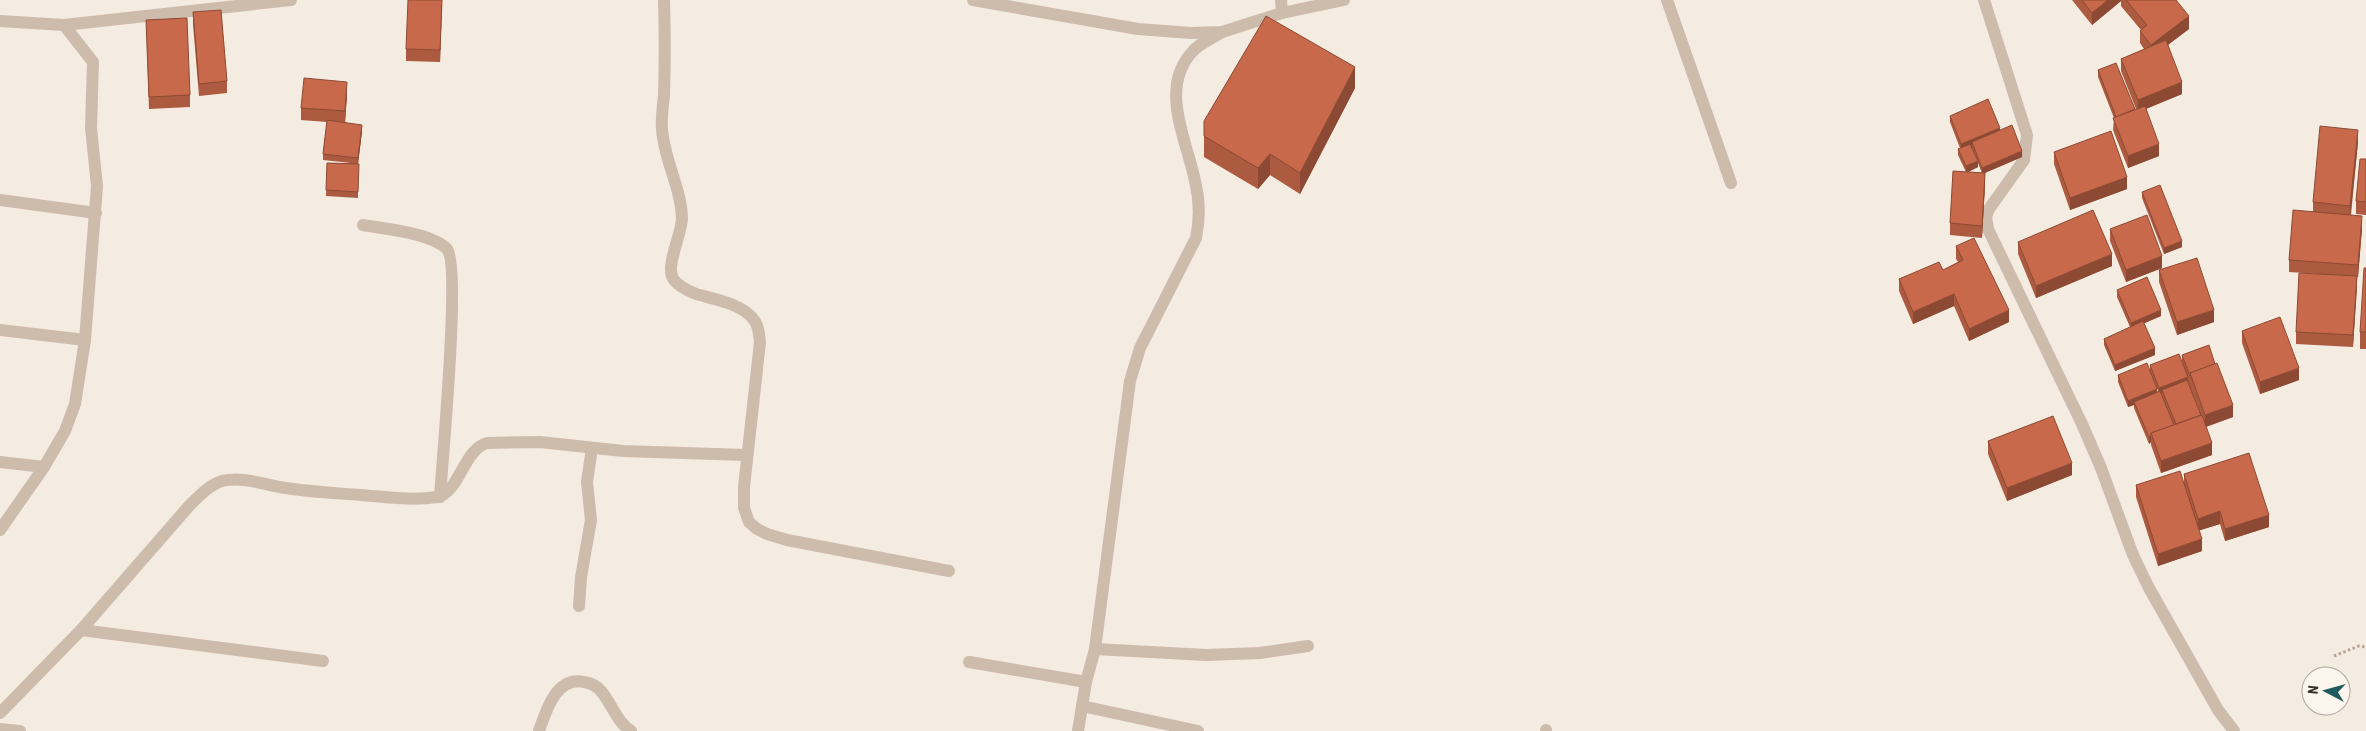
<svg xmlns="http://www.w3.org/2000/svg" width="2366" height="731" font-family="'Roboto Condensed',sans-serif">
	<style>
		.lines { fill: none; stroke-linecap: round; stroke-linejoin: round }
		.path { stroke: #b9a596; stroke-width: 3; stroke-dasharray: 2.5 2.5; stroke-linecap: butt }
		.service { stroke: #cdbbac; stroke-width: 12 }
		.minor { stroke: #cdbbac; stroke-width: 12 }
		.wall { fill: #ac5a40; fill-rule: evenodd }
		.shaded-wall { fill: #8c4a34 }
		.building { fill: #c8694b; stroke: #8c4a34 }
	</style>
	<rect width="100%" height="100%" fill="#f4ebe1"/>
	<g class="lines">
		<path class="path" d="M2334,656L2359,646L2366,647"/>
		<g class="service">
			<path d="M1281,0L1282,13"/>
			<path d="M1082,706L1198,731"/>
		</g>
		<g class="minor">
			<path d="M664,0C665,32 665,63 664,95C663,106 661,118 662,129C664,160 681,187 682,218C682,234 664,268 674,280C679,287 689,291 696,294C714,299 743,304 754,320C759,326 759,335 760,342L744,487V508L749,522L757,529L767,534L787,540L949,571"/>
			<path d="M973,0L1138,29L1191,33L1222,32L1282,13L1344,0"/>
			<path d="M1667,0L1731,183"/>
			<path d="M1984,0L2027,135L2024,160L1989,209L1986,217L1988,229L2082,424L2101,468L2133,555L2149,588L2218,710L2234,731"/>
			<path d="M0,21L64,25L291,0"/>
			<path d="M0,200L96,213"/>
			<path d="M363,225C385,229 432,233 447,249C461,265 442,463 440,497"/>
			<path d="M0,330L85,340"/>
			<path d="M0,462L44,467"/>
			<path d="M0,530L44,467L65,431L75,404L85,340L97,186L91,128L93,62L64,25"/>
			<path d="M579,606L581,577L591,520L587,482L592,448"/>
			<path d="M81,630L323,661"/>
			<path d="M1095,649L1206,655L1260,653L1308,646"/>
			<path d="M969,662L1086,682"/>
			<path d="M0,713L81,630L189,506C198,497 209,485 222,481C244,476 264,485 286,488C311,492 336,493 361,495C386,497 412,501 437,497C459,493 464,449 487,443L540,442L623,451L746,455"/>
			<path d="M0,729L20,731"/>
			<path d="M539,731C546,711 556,676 584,682C590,683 597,686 601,691C612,704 616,721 631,731"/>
			<path d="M1078,731L1086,682L1095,649L1130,381L1140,348L1196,238C1200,219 1200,201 1195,181C1187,140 1158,88 1193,51C1200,43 1213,38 1222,32"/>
			<path d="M1546,731V730"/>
		</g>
	</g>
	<g class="wall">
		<path d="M442,0L440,62L406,61V49Z"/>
		<path d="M2072,0H2176L2189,29L2167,45L2182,94L2146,109L2159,156L2128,168L2113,130L2114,118L2098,77V70L2135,109H2136L2121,71V59L2144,49L2140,43V31L2141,30L2121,6V1L2092,25Z"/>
		<path d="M193,12L227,81V93L199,96L193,24Z"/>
		<path d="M146,20L190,95V107L149,109Z"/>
		<path d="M1355,88L1300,194L1270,175L1258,189L1204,157V136Z"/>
		<path d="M347,94L345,122L362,131L358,164V198L326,196L327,163H351L323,160V154L327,122L301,120V108Z"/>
		<path d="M1950,116L2000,130L2022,157L1985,173V185L1982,238L1950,235V223L1966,172L1958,155V149L1960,148L1950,122ZM1978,163L1982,173L1968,172L1978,167Z"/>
		<path d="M2358,142L2351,215L2362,228L2358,277H2357L2353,347L2296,344V332L2320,274L2289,272V260L2313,212V202Z"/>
		<path d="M2054,152L2127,189L2070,210L2054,164Z"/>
		<path d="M2366,159V215L2356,214V201Z"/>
		<path d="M2142,192L2182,247L2164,254L2142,198Z"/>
		<path d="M2110,229L2162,268L2126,282L2110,241Z"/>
		<path d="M2018,242L2112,266L2036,298L2018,254Z"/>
		<path d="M1956,246L2009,322L1969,341L1954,306L1913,324L1899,291V279L1943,270L1958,262L1956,259Z"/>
		<path d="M2366,268V349H2360V332Z"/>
		<path d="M2159,270L2214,322L2177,335L2159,282Z"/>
		<path d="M2117,290L2161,316L2144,323L2155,355L2115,371L2104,345V339L2130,327L2117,297Z"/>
		<path d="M2242,331L2299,380L2260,394L2242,343Z"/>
		<path d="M2182,355L2233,417L2206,427L2212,455L2161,473L2151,445V442L2149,444L2134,408V405L2128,407L2118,382V375L2157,392L2158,391L2150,372V365L2182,362Z"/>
		<path d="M1988,441L2072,475L2007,501L1988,454Z"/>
		<path d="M2184,474L2269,527L2225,541L2220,524L2199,530L2202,551L2158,566L2136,497V485L2184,483Z"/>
	</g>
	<g class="shaded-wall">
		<path d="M442,0V5L440,62V50Z"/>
		<path d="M2108,0H2121V1L2092,25V13Z"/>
		<path d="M2189,16V29L2151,58V45Z"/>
		<path d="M1355,67V88L1300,194V173Z"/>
		<path d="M347,82V94L345,124V111Z"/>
		<path d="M2182,82V94L2138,112V100Z"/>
		<path d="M362,125V131L358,164V158Z"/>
		<path d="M2000,128V134L1972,142V146L1961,150V144Z"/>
		<path d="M2358,130V142L2350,218V206Z"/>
		<path d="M2159,144V156L2128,168V156Z"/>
		<path d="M2022,151V157L1982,174V168Z"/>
		<path d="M1270,154V175L1258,189V168Z"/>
		<path d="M1978,161V167L1966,173V166Z"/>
		<path d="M1985,173V185L1982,238V226Z"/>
		<path d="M2127,177V189L2070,210V198Z"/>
		<path d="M2362,216V228L2358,277V265Z"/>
		<path d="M2182,241V247L2164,254V248Z"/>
		<path d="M2112,254V266L2036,298V286Z"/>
		<path d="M2162,256V268L2126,282V270Z"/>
		<path d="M2357,276V288L2353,347V335Z"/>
		<path d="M1954,294V306L1913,324V312Z"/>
		<path d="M2009,310V322L1969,341V329Z"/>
		<path d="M2161,310V316L2131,329V323Z"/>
		<path d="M2214,310V322L2177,335V322Z"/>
		<path d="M2155,348V355L2115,371V365Z"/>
		<path d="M2299,368V380L2260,394V382Z"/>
		<path d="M2188,377V383L2162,390V393L2159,394V388Z"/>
		<path d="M2157,389V395L2134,402V405L2128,407V401Z"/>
		<path d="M2233,405V417L2205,427V415Z"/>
		<path d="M2151,436V442L2149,444V437Z"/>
		<path d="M2212,443V455L2161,473V461Z"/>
		<path d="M2072,463V475L2007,501V488Z"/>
		<path d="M2220,511V524L2198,531V519Z"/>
		<path d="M2269,515V527L2225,541V529Z"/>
		<path d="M2202,539V551L2158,566V554Z"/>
	</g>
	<g class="building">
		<path d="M408,0H442L440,50L406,49Z"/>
		<path d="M2082,0H2108L2092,13Z"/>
		<path d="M2126,0H2176L2189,16L2151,45L2140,31L2147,25Z"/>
		<path d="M221,10L227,81L199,84L193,12Z"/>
		<path d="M1266,16L1355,67L1300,173L1270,154L1258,168L1204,136V121Z"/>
		<path d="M187,18L190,95L149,97L146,20Z"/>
		<path d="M2166,40L2182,82L2138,100L2121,59Z"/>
		<path d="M2116,63L2135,109L2116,117L2098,70Z"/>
		<path d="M304,78L347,82L345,111L301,108Z"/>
		<path d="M1988,99L2000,128L1961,144L1950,116Z"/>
		<path d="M2145,106L2159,144L2128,156L2113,118Z"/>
		<path d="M327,120L362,125L358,158L323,154Z"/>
		<path d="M2012,125L2022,151L1982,168L1972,142Z"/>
		<path d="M2320,126L2358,130L2350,206L2313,202Z"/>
		<path d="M2111,131L2127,177L2070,198L2054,152Z"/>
		<path d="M1970,144L1978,161L1966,166L1958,149Z"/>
		<path d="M2360,159H2366V202L2356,201Z"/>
		<path d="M327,163L359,164L358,192L326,190Z"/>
		<path d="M1953,171L1985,173L1982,226L1950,223Z"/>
		<path d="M2160,185L2182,241L2164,248L2142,192Z"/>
		<path d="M2093,210L2112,254L2036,286L2018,242Z"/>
		<path d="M2293,210L2362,216L2358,265L2289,260Z"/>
		<path d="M2147,215L2162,256L2126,270L2110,229Z"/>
		<path d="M1974,238L2009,310L1969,329L1954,294L1913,312L1899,279L1939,262L1943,270L1963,260L1956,246Z"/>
		<path d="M2197,258L2214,310L2177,322L2159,270Z"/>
		<path d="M2364,268H2366V332H2360Z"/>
		<path d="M2299,273L2357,276L2353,335L2296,332Z"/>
		<path d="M2147,277L2161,310L2131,323L2117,290Z"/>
		<path d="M2280,317L2299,368L2260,382L2242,331Z"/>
		<path d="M2143,321L2155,348L2115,365L2104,339Z"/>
		<path d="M2209,345L2215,364L2190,373V376L2182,355Z"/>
		<path d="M2179,354L2188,377L2159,388L2150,365Z"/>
		<path d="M2147,363L2157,389L2128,401L2118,375Z"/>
		<path d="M2217,363L2233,405L2205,415L2190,373Z"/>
		<path d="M2187,380L2201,415L2176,424L2162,390Z"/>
		<path d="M2160,391L2174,425L2151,433V436L2149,437L2134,402Z"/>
		<path d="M2202,415L2212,443L2161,461L2151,433Z"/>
		<path d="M2053,416L2072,463L2007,488L1988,441Z"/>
		<path d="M2249,453L2269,515L2225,529L2220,511L2198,519L2184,474Z"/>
		<path d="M2180,471L2202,539L2158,554L2136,485Z"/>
	</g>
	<g transform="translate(2326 691) rotate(276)"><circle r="24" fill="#fbf5ee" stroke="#aea6a0"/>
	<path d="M0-4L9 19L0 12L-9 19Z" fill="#1f5a5e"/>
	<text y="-8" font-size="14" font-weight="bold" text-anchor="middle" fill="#3b302b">N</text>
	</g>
</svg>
